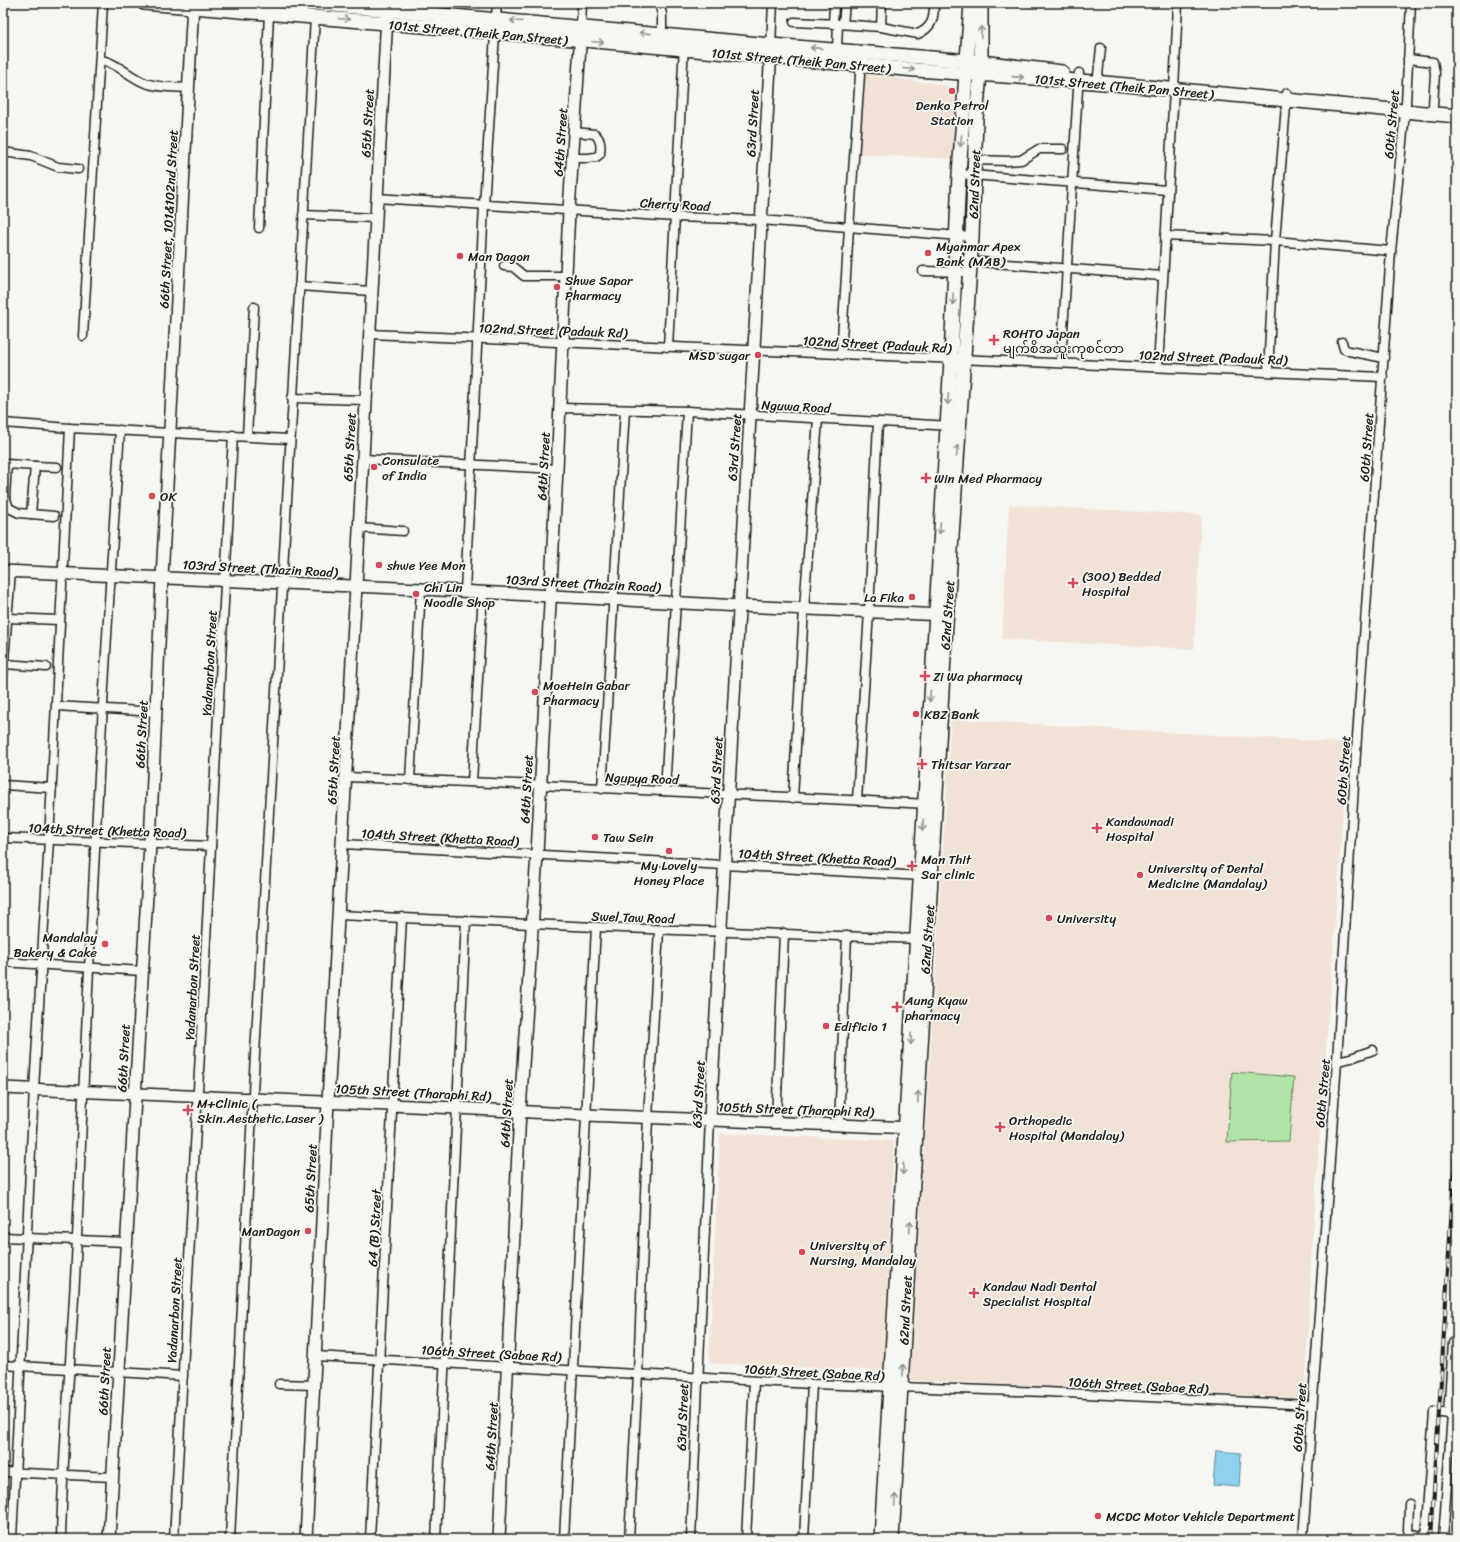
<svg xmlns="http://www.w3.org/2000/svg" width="1460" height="1542" font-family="Sriracha,'Noto Sans Myanmar',sans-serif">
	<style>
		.built { fill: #f1e2d6 }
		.green { fill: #b0e5a7; stroke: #668062 }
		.water { fill: #8dd3ef; stroke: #608a9b }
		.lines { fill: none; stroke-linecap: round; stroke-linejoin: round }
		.street-casing { stroke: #1c1c1c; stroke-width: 11 }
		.secondary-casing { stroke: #1c1c1c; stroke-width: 14 }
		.primary-casing { stroke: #1c1c1c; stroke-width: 16 }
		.street { stroke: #f6f6f2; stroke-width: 8 }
		.secondary { stroke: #f6f6f2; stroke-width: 11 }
		.primary { stroke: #f6f6f2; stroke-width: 13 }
		.rail-casing { stroke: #1c1c1c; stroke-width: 4 }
		.rail { stroke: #f6f6f2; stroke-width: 2.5; stroke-dasharray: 8; stroke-linecap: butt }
		.oneway { stroke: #949492 }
		.poi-dot { fill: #d1495b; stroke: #f6f6f2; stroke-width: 1.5 }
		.labels { text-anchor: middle; stroke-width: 3.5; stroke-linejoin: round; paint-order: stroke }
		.street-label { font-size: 13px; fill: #1c1c1c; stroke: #f6f6f2 }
		.poi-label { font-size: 13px; fill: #1c1c1c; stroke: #f6f6f2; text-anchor: start }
	</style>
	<rect width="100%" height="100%" fill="#f6f6f2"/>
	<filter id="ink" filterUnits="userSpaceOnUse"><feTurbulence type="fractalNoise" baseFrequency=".025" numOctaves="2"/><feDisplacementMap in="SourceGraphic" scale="8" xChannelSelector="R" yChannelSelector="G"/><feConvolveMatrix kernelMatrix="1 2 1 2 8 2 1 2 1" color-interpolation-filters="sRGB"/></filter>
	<g filter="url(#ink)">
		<g class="built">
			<path d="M863,74L959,87L955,159L858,154Z"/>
			<path d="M1009,505L1201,515L1194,649L1002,639Z"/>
			<path d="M951,719L1348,743L1312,1244L1305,1398L910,1380Z"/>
			<path d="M720,1133L894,1141L883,1371L709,1363Z"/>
		</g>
		<path class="green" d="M1232,1072L1294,1077L1289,1141L1227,1142Z"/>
		<path class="water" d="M1216,1451L1241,1453L1239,1487L1213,1485Z"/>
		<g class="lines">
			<g class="street-casing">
				<g id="street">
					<path d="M659,3L662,14V34"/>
					<path d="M794,22L838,24L837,49"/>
					<path d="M833,24L834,3"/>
					<path d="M838,24L881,27L918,34C933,27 934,18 934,3"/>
					<path d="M843,24L845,3"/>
					<path d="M581,26L582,3"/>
					<path d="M881,27L882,3"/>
					<path d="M771,45L773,3"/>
					<path d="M1408,59L1433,62L1435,73L1433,106"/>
					<path d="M100,60C114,61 129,76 143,82C157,88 174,87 189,88"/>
					<path d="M1098,75L1101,48"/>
					<path d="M3,152L31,156L58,167L78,169"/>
					<path d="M573,158H588L596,157L600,154C601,145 601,140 595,134L574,132"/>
					<path d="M975,160L1008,161L1021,160L1039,149H1063"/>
					<path d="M959,174L1167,190"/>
					<path d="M376,198L676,217L761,220L972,237"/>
					<path d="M303,215L375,218"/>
					<path d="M259,228L269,14"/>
					<path d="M1165,236L1275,241L1391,251"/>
					<path d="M954,260L1162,276"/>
					<path d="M504,266L513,267L524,276H566"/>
					<path d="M923,271L968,272"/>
					<path d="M299,286L371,291"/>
					<path d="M370,334L1383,377"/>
					<path d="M83,336L103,3"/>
					<path d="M1342,342L1344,349L1349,351L1384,358"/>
					<path d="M668,347L684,45"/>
					<path d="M841,355L849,228L861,61"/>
					<path d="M1061,363L1079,73"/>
					<path d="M1158,367L1174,90L1178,3"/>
					<path d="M1268,371L1275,241L1287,93"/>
					<path d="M292,398L366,400"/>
					<path d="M560,408L687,411L952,426"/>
					<path d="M3,423L70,428L290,439"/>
					<path d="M247,436L254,307"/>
					<path d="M363,459L557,469"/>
					<path d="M3,463L7,464L5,497L9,508L19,513L54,516"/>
					<path d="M7,464L35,466L31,514"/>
					<path d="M35,466L57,467"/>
					<path d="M359,528L403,531"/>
					<path d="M465,591L484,205L497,3"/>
					<path d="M7,618L59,620"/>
					<path d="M4,664L46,667"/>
					<path d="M3,673L11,571"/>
					<path d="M56,706L157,712"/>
					<path d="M347,777L540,785L929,804"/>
					<path d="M410,780L421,589"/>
					<path d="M472,782L483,592"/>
					<path d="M3,785L52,788"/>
					<path d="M602,789L625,410"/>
					<path d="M665,791L687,411"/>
					<path d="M793,798L804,609L818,419"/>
					<path d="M857,800L869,612L878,422"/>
					<path d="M3,838L211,846"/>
					<path d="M343,844L923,876"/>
					<path d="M339,915L596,927L920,939"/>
					<path d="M3,962L142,971"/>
					<path d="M1337,1061L1351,1058L1373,1050"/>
					<path d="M776,1121L784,933"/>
					<path d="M839,1124L847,936"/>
					<path d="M3,1237L126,1242"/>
					<path d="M315,1356L812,1384L1046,1392L1312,1405"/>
					<path d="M3,1365L183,1376"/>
					<path d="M279,1384L314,1385"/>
					<path d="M1448,1414L1453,1343"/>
					<path d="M3,1472L112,1477"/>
					<path d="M1409,1504L1408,1530L1410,1534L1425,1539"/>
					<path d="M12,1539L34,1089L49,840L70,428"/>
					<path d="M61,1539C63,1439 73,1338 77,1238C88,968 102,699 120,430"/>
					<path d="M174,1539L233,435"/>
					<path d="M230,1539L255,1054L315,17"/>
					<path d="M370,1539L402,917"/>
					<path d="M436,1539L466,920"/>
					<path d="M564,1539L596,927"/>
					<path d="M629,1539L638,1374L648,1117L659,930"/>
					<path d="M691,1539L710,1119"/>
					<path d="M746,1539L754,1381"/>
					<path d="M804,1539L812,1384"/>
					<path d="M1303,1539L1337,1061L1357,737L1391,251L1406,103L1411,3"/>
					<path d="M1425,1539L1434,1412L1457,1415"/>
					<path d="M1443,1539L1452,1414"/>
				</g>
			</g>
			<g class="secondary-casing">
				<g id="secondary">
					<path d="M3,571L421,589L740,606L944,615"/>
					<path d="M3,1088L457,1108L586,1115L913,1128"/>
					<path d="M710,1119L771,49"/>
					<path d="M109,1539L150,844L162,578L193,3"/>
					<path d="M306,1539L328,1102L387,15"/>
					<path d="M499,1539L520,1111L537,854L557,469L569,210L581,31"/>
				</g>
			</g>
			<g class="primary-casing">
				<g id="primary">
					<path d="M144,3L495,32L916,70L1094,82L1457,116"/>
					<path d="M311,3L771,45L981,62L1062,72"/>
					<path d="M881,1539L951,360L959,174L971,3"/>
					<path d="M892,1539L945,640L972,237L976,119L981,62V3"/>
				</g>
			</g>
			<use href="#street" class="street"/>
			<use href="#secondary" class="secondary"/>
			<use href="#primary" class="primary"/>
			<g class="rail-casing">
				<path id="rail" d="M1431,1539L1457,1125"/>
			</g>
			<use href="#rail" class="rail"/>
		</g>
		<defs><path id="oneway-shaft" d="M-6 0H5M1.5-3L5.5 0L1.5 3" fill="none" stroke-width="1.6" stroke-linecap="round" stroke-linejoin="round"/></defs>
		<g class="oneway">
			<use href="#oneway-shaft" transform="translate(344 19) rotate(5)"/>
			<use href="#oneway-shaft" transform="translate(516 21) rotate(-175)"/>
			<use href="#oneway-shaft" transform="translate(981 32) rotate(-90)"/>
			<use href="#oneway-shaft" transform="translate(645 33) rotate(-174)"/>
			<use href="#oneway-shaft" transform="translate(598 42) rotate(5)"/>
			<use href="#oneway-shaft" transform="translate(816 48) rotate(-176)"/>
			<use href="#oneway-shaft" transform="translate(909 69) rotate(5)"/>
			<use href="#oneway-shaft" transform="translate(1018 77) rotate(4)"/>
			<use href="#oneway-shaft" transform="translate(961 141) rotate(95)"/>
			<use href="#oneway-shaft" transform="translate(953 299) rotate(92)"/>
			<use href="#oneway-shaft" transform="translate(948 399) rotate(94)"/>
			<use href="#oneway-shaft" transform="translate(957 451) rotate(-86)"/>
			<use href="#oneway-shaft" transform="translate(940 528) rotate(93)"/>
			<use href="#oneway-shaft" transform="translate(930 696) rotate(94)"/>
			<use href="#oneway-shaft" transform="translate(923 825) rotate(93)"/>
			<use href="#oneway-shaft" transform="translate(911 1039) rotate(92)"/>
			<use href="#oneway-shaft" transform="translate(918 1097) rotate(-88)"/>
			<use href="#oneway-shaft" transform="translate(903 1169) rotate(94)"/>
			<use href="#oneway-shaft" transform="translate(910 1227) rotate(-86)"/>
			<use href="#oneway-shaft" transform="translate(903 1370) rotate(-88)"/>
			<use href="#oneway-shaft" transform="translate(895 1500) rotate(-86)"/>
		</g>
	</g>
	<g class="poi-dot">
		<circle cx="952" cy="91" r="4"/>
		<circle cx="928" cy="253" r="4"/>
		<circle cx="460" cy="256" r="4"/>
		<circle cx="557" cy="287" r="4"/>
		<path d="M992 334h4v4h4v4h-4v4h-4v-4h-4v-4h4z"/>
		<circle cx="758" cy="355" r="4"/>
		<circle cx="374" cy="467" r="4"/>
		<path d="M924 472h4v4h4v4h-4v4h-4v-4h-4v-4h4z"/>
		<circle cx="152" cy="496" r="4"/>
		<circle cx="379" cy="565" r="4"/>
		<path d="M1071 577h4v4h4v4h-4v4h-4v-4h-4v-4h4z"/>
		<circle cx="416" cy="594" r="4"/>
		<circle cx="912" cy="597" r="4"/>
		<path d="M923 670h4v4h4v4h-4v4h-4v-4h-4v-4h4z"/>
		<circle cx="535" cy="692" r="4"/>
		<circle cx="916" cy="714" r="4"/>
		<path d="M920 758h4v4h4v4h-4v4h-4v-4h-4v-4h4z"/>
		<path d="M1095 822h4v4h4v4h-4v4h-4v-4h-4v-4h4z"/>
		<circle cx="595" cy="837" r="4"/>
		<circle cx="669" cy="851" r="4"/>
		<path d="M910 860h4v4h4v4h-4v4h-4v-4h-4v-4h4z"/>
		<circle cx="1140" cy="875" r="4"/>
		<circle cx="1049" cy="918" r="4"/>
		<circle cx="105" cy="944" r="4"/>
		<path d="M895 1001h4v4h4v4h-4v4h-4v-4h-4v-4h4z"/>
		<circle cx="826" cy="1026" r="4"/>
		<path d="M186 1104h4v4h4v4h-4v4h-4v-4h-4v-4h4z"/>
		<path d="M998 1121h4v4h4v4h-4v4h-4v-4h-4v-4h4z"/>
		<circle cx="308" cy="1231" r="4"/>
		<circle cx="802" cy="1252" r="4"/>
		<path d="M972 1287h4v4h4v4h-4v4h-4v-4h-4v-4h4z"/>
		<circle cx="1098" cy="1516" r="4"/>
	</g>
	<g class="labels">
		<g class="street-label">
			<text transform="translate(478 32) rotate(5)" y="5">101st Street (Theik Pan Street)</text>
			<text transform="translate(801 60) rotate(5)" y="5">101st Street (Theik Pan Street)</text>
			<text transform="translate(1124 86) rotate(5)" y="5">101st Street (Theik Pan Street)</text>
			<text transform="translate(367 123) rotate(-87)" y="5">65th Street</text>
			<text transform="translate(752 123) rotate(-87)" y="5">63rd Street</text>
			<text transform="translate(1391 124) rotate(-85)" y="5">60th Street</text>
			<text transform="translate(560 142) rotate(-86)" y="5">64th Street</text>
			<text transform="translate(974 184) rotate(-88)" y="5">62nd Street</text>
			<text transform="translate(675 204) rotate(3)" y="5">Cherry Road</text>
			<text transform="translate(168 219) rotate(-87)" y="5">66th Street, 101&amp;102nd Street</text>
			<text transform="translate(553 330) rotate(2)" y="5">102nd Street (Padauk Rd)</text>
			<text transform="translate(877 344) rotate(3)" y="5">102nd Street (Padauk Rd)</text>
			<text transform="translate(1213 357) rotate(2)" y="5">102nd Street (Padauk Rd)</text>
			<text transform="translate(796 406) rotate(3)" y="5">Nguwa Road</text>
			<text transform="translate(349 447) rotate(-87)" y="5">65th Street</text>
			<text transform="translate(734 447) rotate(-86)" y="5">63rd Street</text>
			<text transform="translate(1366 447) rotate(-86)" y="5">60th Street</text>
			<text transform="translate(543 466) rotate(-87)" y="5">64th Street</text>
			<text transform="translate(260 568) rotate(3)" y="5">103rd Street (Thazin Road)</text>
			<text transform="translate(583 583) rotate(3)" y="5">103rd Street (Thazin Road)</text>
			<text transform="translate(947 615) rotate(-86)" y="5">62nd Street</text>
			<text transform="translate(209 663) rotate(-87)" y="5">Yadanarbon Street</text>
			<text transform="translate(141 734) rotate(-87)" y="5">66th Street</text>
			<text transform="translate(333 770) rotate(-87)" y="5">65th Street</text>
			<text transform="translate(716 770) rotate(-87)" y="5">63rd Street</text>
			<text transform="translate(1343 770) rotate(-86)" y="5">60th Street</text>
			<text transform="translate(642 778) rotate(2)" y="5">Ngupya Road</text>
			<text transform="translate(526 789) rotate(-87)" y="5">64th Street</text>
			<text transform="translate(107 830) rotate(2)" y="5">104th Street (Khetta Road)</text>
			<text transform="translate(440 837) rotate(3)" y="5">104th Street (Khetta Road)</text>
			<text transform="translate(817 857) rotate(3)" y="5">104th Street (Khetta Road)</text>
			<text transform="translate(633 917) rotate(2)" y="5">Swel Taw Road</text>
			<text transform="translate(927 939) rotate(-86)" y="5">62nd Street</text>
			<text transform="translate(192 987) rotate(-87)" y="5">Yadanarbon Street</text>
			<text transform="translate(123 1058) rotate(-87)" y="5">66th Street</text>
			<text transform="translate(413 1092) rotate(3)" y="5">105th Street (Tharaphi Rd)</text>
			<text transform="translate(1322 1093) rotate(-85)" y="5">60th Street</text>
			<text transform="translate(698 1094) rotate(-87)" y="5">63rd Street</text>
			<text transform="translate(796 1109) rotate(2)" y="5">105th Street (Tharaphi Rd)</text>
			<text transform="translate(506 1113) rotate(-87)" y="5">64th Street</text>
			<text transform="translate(310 1178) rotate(-87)" y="5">65th Street</text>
			<text transform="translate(374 1228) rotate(-87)" y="5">64 (B) Street</text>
			<text transform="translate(174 1310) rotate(-87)" y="5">Yadanarbon Street</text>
			<text transform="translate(905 1310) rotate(-87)" y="5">62nd Street</text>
			<text transform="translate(491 1353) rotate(3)" y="5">106th Street (Sabae Rd)</text>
			<text transform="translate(814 1372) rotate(3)" y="5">106th Street (Sabae Rd)</text>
			<text transform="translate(104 1381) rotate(-87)" y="5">66th Street</text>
			<text transform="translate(1138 1385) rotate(3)" y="5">106th Street (Sabae Rd)</text>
			<text transform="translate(682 1417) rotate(-88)" y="5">63rd Street</text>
			<text transform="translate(1299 1417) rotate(-86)" y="5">60th Street</text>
			<text transform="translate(491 1436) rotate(-87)" y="5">64th Street</text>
		</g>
		<g class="poi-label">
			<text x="952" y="110" text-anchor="middle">Denko Petrol<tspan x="952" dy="15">Station</tspan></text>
			<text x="936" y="251">Myanmar Apex<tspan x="936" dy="15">Bank (MAB)</tspan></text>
			<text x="468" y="261">Man Dagon</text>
			<text x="565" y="285">Shwe Sapar<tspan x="565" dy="15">Pharmacy</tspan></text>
			<text x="1003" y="338">ROHTO Japan<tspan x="1003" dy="15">မျက်စိအထူးကုစင်တာ</tspan></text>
			<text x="750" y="360" text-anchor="end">MSD sugar</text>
			<text x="382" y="465">Consulate<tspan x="382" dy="15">of India</tspan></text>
			<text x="934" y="483">Win Med Pharmacy</text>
			<text x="160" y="501">OK</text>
			<text x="387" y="570">shwe Yee Mon</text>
			<text x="1082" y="581">(300) Bedded<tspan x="1082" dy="15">Hospital</tspan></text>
			<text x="424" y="592">Chi Lin<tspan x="424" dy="15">Noodle Shop</tspan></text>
			<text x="904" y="602" text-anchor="end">La Fika</text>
			<text x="933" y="681">Zi Wa pharmacy</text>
			<text x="543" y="690">MoeHein Gabar<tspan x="543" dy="15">Pharmacy</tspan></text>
			<text x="924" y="719">KBZ Bank</text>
			<text x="931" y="769">Thitsar Yarzar</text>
			<text x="1106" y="826">Kandawnadi<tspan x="1106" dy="15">Hospital</tspan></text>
			<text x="603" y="842">Taw Sein</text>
			<text x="921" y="864">Man Thit<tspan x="921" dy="15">Sar clinic</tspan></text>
			<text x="669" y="870" text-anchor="middle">My Lovely<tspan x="669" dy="15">Honey Place</tspan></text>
			<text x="1148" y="873">University of Dental<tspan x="1148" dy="15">Medicine (Mandalay)</tspan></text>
			<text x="1057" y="923">University</text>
			<text x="97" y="942" text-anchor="end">Mandalay<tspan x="97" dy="15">Bakery &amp; Cake</tspan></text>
			<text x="905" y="1005">Aung Kyaw<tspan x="905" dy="15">pharmacy</tspan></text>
			<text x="834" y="1031">Edificio 1</text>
			<text x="197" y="1108">M+Clinic (<tspan x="197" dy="15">Skin.Aesthetic.Laser )</tspan></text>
			<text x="1009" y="1125">Orthopedic<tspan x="1009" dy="15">Hospital (Mandalay)</tspan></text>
			<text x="300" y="1236" text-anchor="end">ManDagon</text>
			<text x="810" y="1250">University of<tspan x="810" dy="15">Nursing, Mandalay</tspan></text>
			<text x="983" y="1291">Kandaw Nadi Dental<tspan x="983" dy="15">Specialist Hospital</tspan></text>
			<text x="1106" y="1521">MCDC Motor Vehicle Department</text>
		</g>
	</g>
	<rect width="1460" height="1542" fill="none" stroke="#f6f6f2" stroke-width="16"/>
	<rect x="8" y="8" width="1444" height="1526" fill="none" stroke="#1c1c1c" stroke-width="1.5" filter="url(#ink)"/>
</svg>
